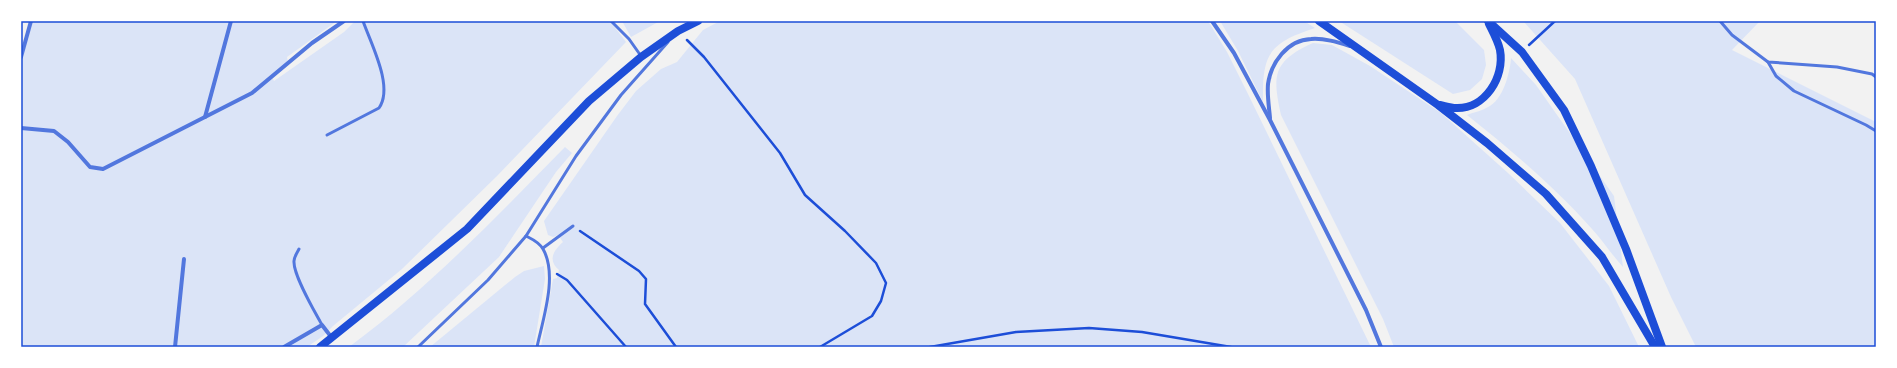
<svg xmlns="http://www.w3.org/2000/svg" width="1897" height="368" font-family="'Work Sans',sans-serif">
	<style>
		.green { fill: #dbe4f7 }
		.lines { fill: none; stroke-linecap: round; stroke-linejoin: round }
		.path { stroke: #1d4ed8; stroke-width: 2.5 }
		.service { stroke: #5277de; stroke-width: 3 }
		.minor { stroke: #5277de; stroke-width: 4 }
		.secondary { stroke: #1d4ed8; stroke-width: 8 }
		.neatline { fill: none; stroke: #1d4ed8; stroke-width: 1.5 }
	</style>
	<rect width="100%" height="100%" fill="#f2f2f2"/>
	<g class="green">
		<path d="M31,21H337L287,57L288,64L272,77L274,81L344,32L355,21H610L626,42L497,176L402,269L333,326L323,336L307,347H21V57Z"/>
		<path d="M622,21H660L631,37Z"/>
		<path d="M720,21H1208L1227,52L1248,94L1371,347H541L553,279L557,278L559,270C547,260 554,250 563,242L558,235L553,237L548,235L544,221L617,116L636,91L661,69L677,62L703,30Z"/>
		<path d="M1220,21H1304L1315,28C1269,43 1262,54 1263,102L1238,51Z"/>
		<path d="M1339,21H1455L1484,50L1486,65L1482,79L1470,90L1453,94Z"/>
		<path d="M1523,21H1760L1732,50L1876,122V347H1696L1671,297L1575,79Z"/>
		<path d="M1313,43L1332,45L1370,66L1441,113L1508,173L1560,223L1609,286L1639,347H1394L1383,319L1281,115C1272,75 1273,61 1313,43Z"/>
		<path d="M1511,58L1536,85L1614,196L1623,267C1612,255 1603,241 1592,229C1555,187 1511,150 1467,115C1474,112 1482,111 1488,107C1503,100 1510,73 1511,58Z"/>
		<path d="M565,147L572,153L556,172L499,257L403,347H349C429,288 496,217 565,147Z"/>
		<path d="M544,266L545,279L534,347H430L515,277L524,271Z"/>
	</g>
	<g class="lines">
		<g class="path">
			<path d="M687,40L704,57L780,153L805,195L845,231L876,263L886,283L881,301L872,316L820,347"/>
			<path d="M1529,45L1555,21"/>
			<path d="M580,231L639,271L646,279L645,304L676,347"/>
			<path d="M557,274L567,280L626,347"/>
			<path d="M930,347L1016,332L1089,328L1142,332L1231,347"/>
		</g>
		<g class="service">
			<path d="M611,21L629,39L641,56"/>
			<path d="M1720,21L1732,35L1768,62L1837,67L1872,74L1876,77"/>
			<path d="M1768,62L1776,76L1794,91L1866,125L1876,131"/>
			<path d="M327,135L379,108C394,87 371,44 363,21"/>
			<path d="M526,236C532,239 539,242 543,249C558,275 543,319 537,347"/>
			<path d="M543,248L573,226"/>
			<path d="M299,249C297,253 294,257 294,261C293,275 315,312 322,325"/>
			<path d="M418,347L488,280L526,236L576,156L621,95L668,42"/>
		</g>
		<g class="minor">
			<path d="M1212,21L1234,53L1270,120L1366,310L1381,347"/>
			<path d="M21,57L31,21"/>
			<path d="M205,117L231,21"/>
			<path d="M1270,118C1269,107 1267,95 1268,84C1271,63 1287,40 1311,39C1324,38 1337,42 1350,46"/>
			<path d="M21,128L54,131L68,142L90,167L103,169L252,93L312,43L344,21"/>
			<path d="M175,347L184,259"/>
			<path d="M284,347L322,325L332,338"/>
		</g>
		<g class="secondary">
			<path d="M1319,21L1438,105L1487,143L1546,194L1602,257L1655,347"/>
			<path d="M1488,21L1522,52L1564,110L1591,166L1626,249L1662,347"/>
			<path d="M1440,105C1445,106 1451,108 1456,108C1485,109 1505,77 1500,50C1498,41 1493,32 1489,24"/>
			<path d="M320,347L467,229L589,101L641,57L678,31L698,21"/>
		</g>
	</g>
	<rect width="1897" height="368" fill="none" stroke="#ffffff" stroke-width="44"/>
	<rect x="22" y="22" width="1853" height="324" class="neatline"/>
</svg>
